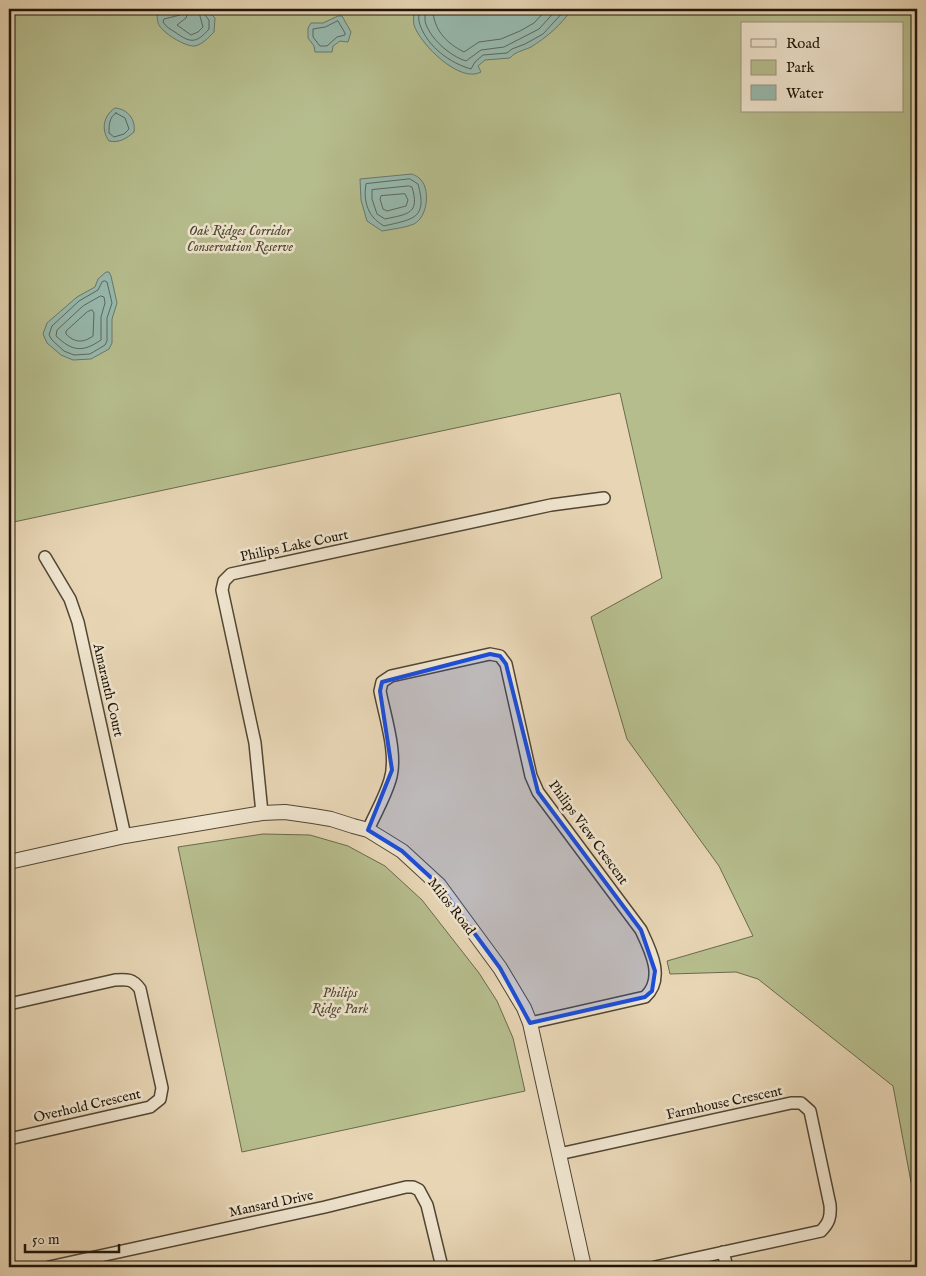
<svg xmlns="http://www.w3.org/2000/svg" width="926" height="1276" font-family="'IM FELL English',serif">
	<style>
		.green { fill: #b6bd8d; stroke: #6a6a4b; fill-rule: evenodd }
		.water { fill: #97b9ae; stroke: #67786c }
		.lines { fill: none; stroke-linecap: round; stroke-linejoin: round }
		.shore { stroke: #5b685c; stroke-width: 1 }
		.minor-casing { stroke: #514634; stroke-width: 14 }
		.tertiary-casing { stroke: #514634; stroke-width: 16 }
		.minor { stroke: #efe4ce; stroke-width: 11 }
		.tertiary { stroke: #efe4ce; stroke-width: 14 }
		.marked { fill: #1d4ed8; fill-opacity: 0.2; stroke: #1d4ed8; stroke-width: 4; stroke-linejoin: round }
		.labels { text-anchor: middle; stroke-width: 5; stroke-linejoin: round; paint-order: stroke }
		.park-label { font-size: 14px; font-style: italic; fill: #4c4831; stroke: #efe4ce }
		.street-label { font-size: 14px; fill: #1f1609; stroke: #efe4ce }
	</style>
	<rect width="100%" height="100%" fill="#e7d5b4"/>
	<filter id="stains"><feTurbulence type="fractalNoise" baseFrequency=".004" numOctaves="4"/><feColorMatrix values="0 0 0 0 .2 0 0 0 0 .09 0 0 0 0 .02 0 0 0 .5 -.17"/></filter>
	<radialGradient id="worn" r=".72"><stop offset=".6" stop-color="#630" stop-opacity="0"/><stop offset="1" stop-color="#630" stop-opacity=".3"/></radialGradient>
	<g class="green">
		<path d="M9,9H917V1214L893,1086L758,979L736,972L670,974L667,961L753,936L719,866L627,739L591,617L662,578L620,393L9,523ZM742,24H902V111H742Z"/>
		<path d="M263,834L310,835L348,846L385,866L422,900L479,973L497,1001L513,1038L525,1091L242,1152L178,847Z"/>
	</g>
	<g class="water">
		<path d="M182,9H209L210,13L215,18L214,32C208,38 203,44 195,46C185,47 161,32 158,23C158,23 157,16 157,15Z"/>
		<path d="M414,9H572C561,25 547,37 531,47C523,51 516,51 510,58L485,60L478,66L481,72C460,84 420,44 414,25C413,20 414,14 414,9Z"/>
		<path d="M338,16H342L351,32L348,42L340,41L333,46L332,52H315L314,46L308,38V28L311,23H323Z"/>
		<path d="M115,108C128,109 136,120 134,132C126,139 119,143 109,141C101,130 103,116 115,108Z"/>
		<path d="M412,174C414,175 417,176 419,178C431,187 428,217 414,224C405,228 392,229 382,231L367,221L361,200L360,179Z"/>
		<path d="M106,272H109L111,276L117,303L112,319V343L109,349L91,359L73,360L61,355L47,343L43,334L47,323L77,297L95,287L98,279Z"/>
	</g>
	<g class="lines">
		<g class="shore">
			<path d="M183,9L180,15L164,19L163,22C166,27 170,29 175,32C190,43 196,44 209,29V20L205,15L204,9"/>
			<path d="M189,9L186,18L177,25L191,35L198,32L203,27L198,9"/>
			<path d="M419,9C419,14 418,20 420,25C428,47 450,63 471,69L475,62L483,55L507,53L512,49L525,44L543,34L566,9"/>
			<path d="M425,9C425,13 425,17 425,21C429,38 450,56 466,61L481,50L504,47L539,29L557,9"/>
			<path d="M433,9C433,29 446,43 464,52L479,42L501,39L520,31L534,23L547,9"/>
			<path d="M338,21L345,33V35L337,37L327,46H320L313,37V29L325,27Z"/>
			<path d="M116,113L125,118L129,129L124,134L114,137L109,133C109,126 109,117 116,113Z"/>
			<path d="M410,179L418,184C428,219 413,219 384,226C368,217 363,202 366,184Z"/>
			<path d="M409,186L412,187C420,214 408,214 385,219L377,214L372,199V190Z"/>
			<path d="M405,194L408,200L406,206L387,211L383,209L380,199L381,196Z"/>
			<path d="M105,281L107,282L112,303L107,318V341L105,345L90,354L74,355L64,351L52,340L49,335L52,326L79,301L98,290L102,282Z"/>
			<path d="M101,296L104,297L105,303L101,317V340C82,353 72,351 56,336L57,330L83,306Z"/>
			<path d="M92,310L94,313L93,336C83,343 75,343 66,334V331L87,312Z"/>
		</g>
		<g class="minor-casing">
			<g id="minor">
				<path d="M45,557L70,599L78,622L125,836"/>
				<path d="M262,813L255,743L222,590L224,581L231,574L551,505L604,498"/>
				<path d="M368,830C375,814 385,797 390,780C398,755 385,717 380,691L382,682L391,676L490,654L500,656L506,664L531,776L538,792L641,930C651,951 665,979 645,997L530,1023"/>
				<path d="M9,1004L115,980C127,979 133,979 140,989L162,1088L160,1099L150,1107L9,1139"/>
				<path d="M559,1154L791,1103H801L810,1111L830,1205C831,1217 829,1223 821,1231L655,1267"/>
				<path d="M723,1252L727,1267"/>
				<path d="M49,1267L325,1207L406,1187H413L419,1190L427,1205L442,1267"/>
			</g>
		</g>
		<g class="tertiary-casing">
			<path id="tertiary" d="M9,862L125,836L262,813L285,812L313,816L331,819L353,826L368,830L402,851L439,885L500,968L524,1008L530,1023L584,1267"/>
		</g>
		<use href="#minor" class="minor"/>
		<use href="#tertiary" class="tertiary"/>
	</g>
	<path class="marked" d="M490,654L500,656L506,664L538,792L641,930L655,971L652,991L645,997L530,1023L500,968L439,885L402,851L368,830L392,770L380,691L382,682Z"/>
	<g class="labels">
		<g class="park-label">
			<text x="240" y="235">Oak Ridges Corridor<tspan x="240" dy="16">Conservation Reserve</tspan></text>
			<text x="340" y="997">Philips<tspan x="340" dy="16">Ridge Park</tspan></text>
		</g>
		<g class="street-label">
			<text transform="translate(294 545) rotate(-12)" y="5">Philips Lake Court</text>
			<text transform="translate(109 690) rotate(77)" y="5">Amaranth Court</text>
			<text transform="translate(589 832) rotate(54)" y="5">Philips View Crescent</text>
			<text transform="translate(452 906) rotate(52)" y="5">Milos Road</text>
			<text transform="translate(724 1102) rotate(-12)" y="5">Farmhouse Crescent</text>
			<text transform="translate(87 1105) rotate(-13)" y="5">Overhold Crescent</text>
			<text transform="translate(271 1203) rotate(-12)" y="5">Mansard Drive</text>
		</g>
	</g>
	<rect width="926" height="1276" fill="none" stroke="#e7d5b4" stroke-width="30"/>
	<rect x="10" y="10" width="906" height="1256" fill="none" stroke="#1f1609" stroke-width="2.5"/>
	<rect x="15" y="15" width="896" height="1246" fill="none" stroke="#1f1609"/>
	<rect x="741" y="22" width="162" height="90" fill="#efe4ce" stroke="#9c927f"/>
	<rect x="751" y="39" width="25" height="8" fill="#efe4ce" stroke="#9c927f"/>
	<text x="786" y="48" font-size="15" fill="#1f1609">Road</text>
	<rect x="751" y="60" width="25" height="15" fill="#b6bd8d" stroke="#9c927f"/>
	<text x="786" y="72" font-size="15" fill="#1f1609">Park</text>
	<rect x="751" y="85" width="25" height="15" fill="#97b9ae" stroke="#9c927f"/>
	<text x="786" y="98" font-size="15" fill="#1f1609">Water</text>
	<path d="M25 1244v8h94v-8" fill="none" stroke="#1f1609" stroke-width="2.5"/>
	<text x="32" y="1244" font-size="15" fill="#1f1609" stroke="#efe4ce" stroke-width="4" paint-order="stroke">50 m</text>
	<rect width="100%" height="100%" filter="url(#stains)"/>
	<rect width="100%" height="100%" fill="url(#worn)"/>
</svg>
